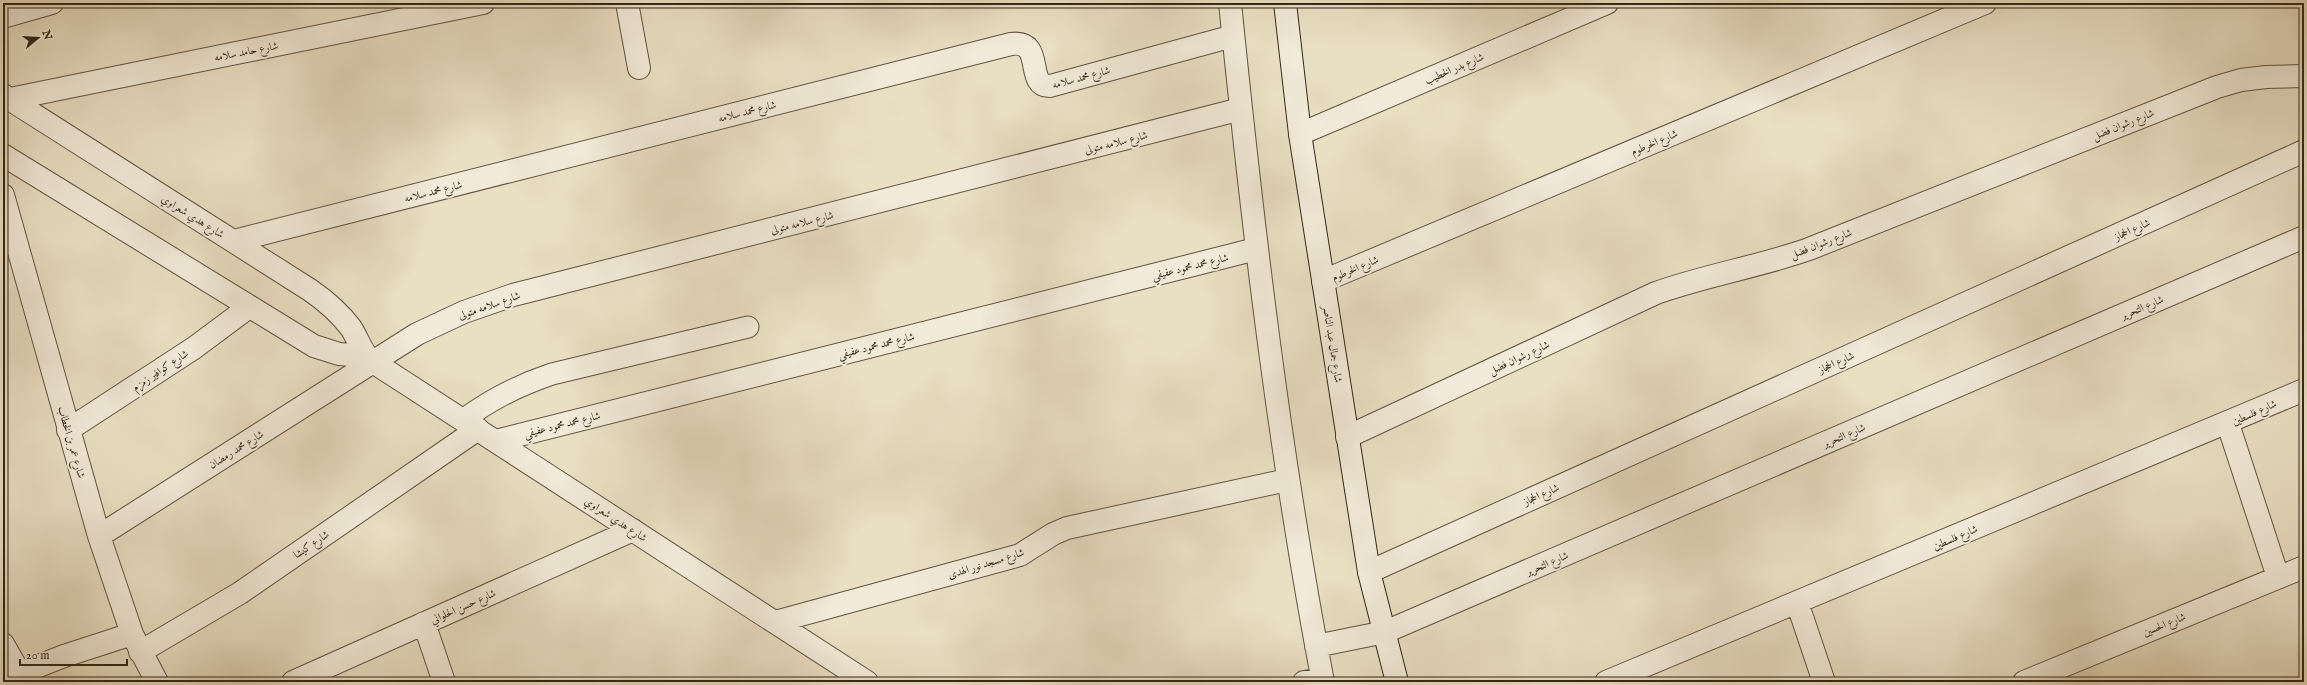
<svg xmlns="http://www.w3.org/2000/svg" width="2307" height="685" font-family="'IM FELL English',Amiri,serif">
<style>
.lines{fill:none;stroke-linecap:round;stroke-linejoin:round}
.lane-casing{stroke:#605442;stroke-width:23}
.street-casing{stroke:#605442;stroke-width:24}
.secondary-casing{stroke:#322617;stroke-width:24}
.lane{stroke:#f1ead8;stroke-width:21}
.street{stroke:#f1ead8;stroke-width:22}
.secondary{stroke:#f1ead8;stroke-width:22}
.labels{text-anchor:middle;stroke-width:4;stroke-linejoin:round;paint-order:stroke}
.street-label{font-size:11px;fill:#322617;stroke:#f1ead8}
</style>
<rect width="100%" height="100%" fill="#e9dfc3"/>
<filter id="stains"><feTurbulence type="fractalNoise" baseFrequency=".005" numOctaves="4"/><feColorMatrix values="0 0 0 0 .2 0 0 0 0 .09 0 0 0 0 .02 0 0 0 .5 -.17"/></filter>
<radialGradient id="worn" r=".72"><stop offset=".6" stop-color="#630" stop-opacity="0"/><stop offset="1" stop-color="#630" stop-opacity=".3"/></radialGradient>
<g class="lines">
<defs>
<path id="lane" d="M463,420C491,399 519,385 552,374L748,327"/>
<path id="street" d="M627,3L639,68
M1230,3C1253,230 1280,457 1323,682
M3,17L52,3
M3,95L310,290C326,301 339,312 351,328C359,340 361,353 373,362L867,682
M10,99L483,3
M1300,134L1607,3
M3,155L314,346L339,354L365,356
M3,195L99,536L132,634L157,682
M234,241L1011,44C1046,39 1024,87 1050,86L1233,36
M1323,281L1985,3
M2228,424L2278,577
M68,430L194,348L249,307
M1347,437L1656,293C1706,275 1758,267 1809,249L2217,87L2241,80L2266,77L2304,76
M496,441L1256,249
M99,536L417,334L464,312L513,295L1241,109
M1369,572L2304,151
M1797,602L1824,682
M775,622L1020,555L1053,534L1067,528L1287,480
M424,623L444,682
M3,644L19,672
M1316,646L1385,632L2304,237
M140,652L240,593L478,429
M3,680L64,656L132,634
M293,682L633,530
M1304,682L1322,679
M1606,682L2304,390
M2024,682L2304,567"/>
<path id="secondary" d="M1285,3L1300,134L1369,572L1397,682"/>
</defs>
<use href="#lane" class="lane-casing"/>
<use href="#street" class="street-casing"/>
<use href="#secondary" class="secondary-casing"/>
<use href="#lane" class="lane"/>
<use href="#street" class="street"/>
<use href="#secondary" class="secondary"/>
</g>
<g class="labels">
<g class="street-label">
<text transform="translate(246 51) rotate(-11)" y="4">شارع حامد سلامه</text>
<text transform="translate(1454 68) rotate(-23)" y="4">شارع بدر الخطيب</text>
<text transform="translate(1081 77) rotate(-15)" y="4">شارع محمد سلامه</text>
<text transform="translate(747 111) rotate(-14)" y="4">شارع محمد سلامه</text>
<text transform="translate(2123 124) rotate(-22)" y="4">شارع رشوان فضل</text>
<text transform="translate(1116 142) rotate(-14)" y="4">شارع سلامه متولى</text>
<text transform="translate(1654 142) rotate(-23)" y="4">شارع الخرطوم</text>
<text transform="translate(433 191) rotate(-14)" y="4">شارع محمد سلامه</text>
<text transform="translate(193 216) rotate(32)" y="4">شارع هدي شعراوي</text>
<text transform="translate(802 222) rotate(-14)" y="4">شارع سلامه متولى</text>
<text transform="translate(2132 229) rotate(-24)" y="4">شارع الحجاز</text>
<text transform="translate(1821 243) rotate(-21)" y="4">شارع رشوان فضل</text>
<text transform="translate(1190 266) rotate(-14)" y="4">شارع محمد محمود عفيفي</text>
<text transform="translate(1355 268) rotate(-23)" y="4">شارع الخرطوم</text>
<text transform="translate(489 305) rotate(-19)" y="4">شارع سلامه متولى</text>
<text transform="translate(2142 307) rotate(-23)" y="4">شارع التحرير</text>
<text transform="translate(1333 344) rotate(81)" y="4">شارع جمال عبد الناصر</text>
<text transform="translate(876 345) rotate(-14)" y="4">شارع محمد محمود عفيفي</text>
<text transform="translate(1519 357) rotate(-25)" y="4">شارع رشوان فضل</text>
<text transform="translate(1836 362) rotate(-24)" y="4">شارع الحجاز</text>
<text transform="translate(160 370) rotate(-34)" y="4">شارع كوافير زمزم</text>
<text transform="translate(2254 412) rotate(-24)" y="4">شارع فلسطين</text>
<text transform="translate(562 424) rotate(-14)" y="4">شارع محمد محمود عفيفي</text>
<text transform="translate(1844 435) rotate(-23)" y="4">شارع التحرير</text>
<text transform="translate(72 442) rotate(74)" y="4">شارع عمر بن الخطاب</text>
<text transform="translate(236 449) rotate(-32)" y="4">شارع محمد رمضان</text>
<text transform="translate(1541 494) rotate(-24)" y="4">شارع الحجاز</text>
<text transform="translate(616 519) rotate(33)" y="4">شارع هدي شعراوي</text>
<text transform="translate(1955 537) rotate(-23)" y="4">شارع فلسطين</text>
<text transform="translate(311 544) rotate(-34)" y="4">شارع كيشا</text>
<text transform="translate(986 563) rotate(-17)" y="4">شارع مسجد نور الهدى</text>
<text transform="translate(1547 563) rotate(-23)" y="4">شارع التحرير</text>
<text transform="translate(463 606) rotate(-24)" y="4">شارع حسن الحلواني</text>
<text transform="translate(2164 624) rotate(-22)" y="4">شارع الحسين</text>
</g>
</g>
<rect width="2307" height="685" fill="none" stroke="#e9dfc3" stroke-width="16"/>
<rect x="4" y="4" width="2299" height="677" fill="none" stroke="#322617" stroke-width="2"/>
<rect x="8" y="8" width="2291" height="669" fill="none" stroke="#322617"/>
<g transform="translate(38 38) rotate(72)" stroke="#f1ead8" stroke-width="3" paint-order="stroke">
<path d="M0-3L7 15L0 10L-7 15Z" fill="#322617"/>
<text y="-6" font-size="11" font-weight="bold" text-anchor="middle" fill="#322617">N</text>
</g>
<path d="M20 659v6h107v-6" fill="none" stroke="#322617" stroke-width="2"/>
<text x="26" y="659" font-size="12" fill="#322617" stroke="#f1ead8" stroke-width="3" paint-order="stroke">20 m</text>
<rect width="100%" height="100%" filter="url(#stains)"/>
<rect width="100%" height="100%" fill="url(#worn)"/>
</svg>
